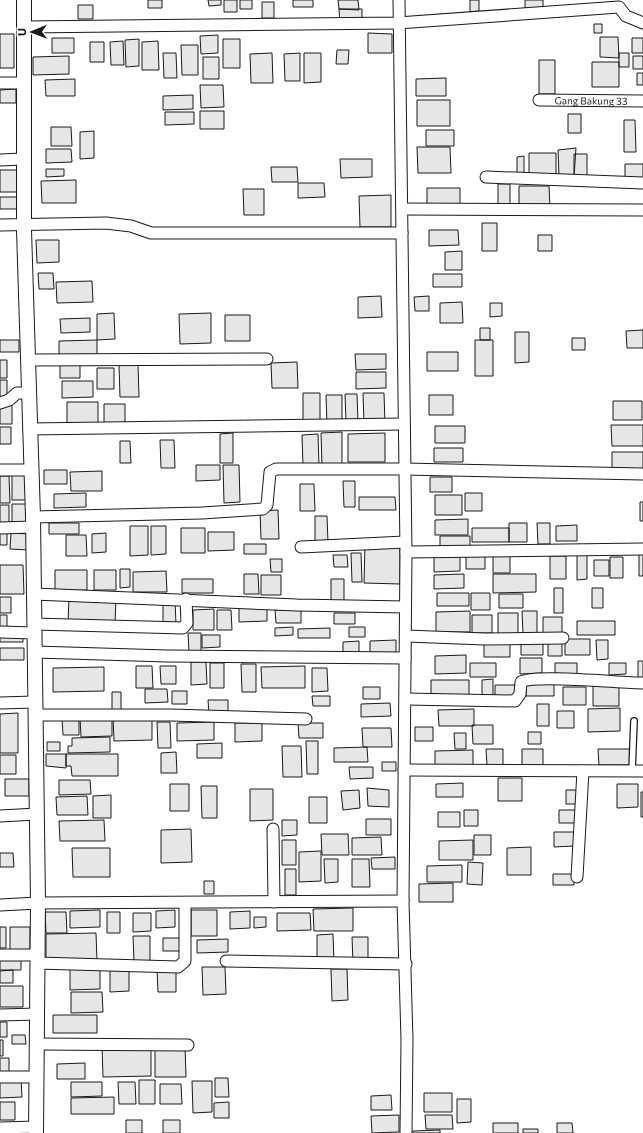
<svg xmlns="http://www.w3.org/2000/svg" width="643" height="1133" font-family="Commissioner,sans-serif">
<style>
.building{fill:#e6e6e6;stroke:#1a1a1a}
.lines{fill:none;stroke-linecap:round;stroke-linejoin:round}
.service-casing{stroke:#1a1a1a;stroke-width:8}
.minor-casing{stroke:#1a1a1a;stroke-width:13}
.tertiary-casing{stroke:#1a1a1a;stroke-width:16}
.service{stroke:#fff;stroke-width:5.5}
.minor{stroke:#fff;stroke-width:11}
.tertiary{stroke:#fff;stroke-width:14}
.labels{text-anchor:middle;stroke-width:3;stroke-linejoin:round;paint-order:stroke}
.street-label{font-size:10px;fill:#1a1a1a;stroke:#fff}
</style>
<rect width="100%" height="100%" fill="#fff"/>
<path class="building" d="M148,0H162V8H148Z
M208,0H221V5L209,6Z
M224,0H237V12H224Z
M240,0H252V9H240Z
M293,0H313V7H293Z
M338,0H358L359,10L339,9Z
M470,0H479V11L470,12Z
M525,0H543V9H525Z
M262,2H274V18H262Z
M78,5H93V19H78Z
M339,9H362V22L340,23Z
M594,24H602V33H594Z
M368,33L392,34V53H368Z
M0,34H14V68H0Z
M218,35V53L201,54L200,36Z
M600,37H618L619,58L600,57Z
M52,38H74V53H52Z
M632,38H643V53H632Z
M139,39V66L126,67L125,40Z
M223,39H240V68H223Z
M123,41L124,65H111L110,42Z
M158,41L159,70H142V42Z
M90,42H104V62H90Z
M181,45H198V75H182Z
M337,50H349L348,64H336Z
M163,53H176L177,78H164Z
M272,53L273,83H251L250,54Z
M300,53V81H285L284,54Z
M304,53H321V82L304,83Z
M619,53H629V67H619Z
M69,56V74L33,75V57Z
M633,56H643V69H633Z
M203,57H219V79H203Z
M539,60H555V94H539Z
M592,62H619V87H592Z
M637,73H643V85H637Z
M446,78V96H416V79Z
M75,79V96H46L45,80Z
M200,85H223L224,107L201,108Z
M16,89V103H0V90Z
M193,95V109L163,110V96Z
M417,100H450V126H417Z
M200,111H224V129H200Z
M165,112H194V124L165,125Z
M568,114H581V133H568Z
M624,120H635L636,152H624Z
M51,127H71L72,146H51Z
M426,130H454V146H426Z
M94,131V158L80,159V132Z
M417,147H450L451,173H418Z
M576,148L574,177L559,176L558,150Z
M46,149H71L72,162L46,163Z
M529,153H556V176L529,177Z
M574,154H587V177H574Z
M524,156V173L517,174V157Z
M340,159H372V177L341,178Z
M625,164H643V180H625Z
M271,167H297L298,182H272Z
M46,169H64V176L46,177Z
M0,170H18V192H0Z
M76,180V203H42L41,181Z
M298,183H324L325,197L298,198Z
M498,184H510V205H498Z
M519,186H549L550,208H519Z
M427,188H460V205H427Z
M243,189H264V215H244Z
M391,195V227H360L359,196Z
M0,197H18V209H0Z
M482,223H497V251H482Z
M429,230H458L459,245L429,246Z
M538,235H552V251H538Z
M36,240H59V262L37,263Z
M462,251V270H445V252Z
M38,273H53L54,289H39Z
M433,274H462V287H433Z
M92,281L93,302L57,303L56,282Z
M381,296L382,317L358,318V297Z
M429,296V311H415L414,297Z
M462,302L463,323H440V303Z
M490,303H502V316L490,317Z
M114,313L115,339L97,340V314Z
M211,313V343L180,344L179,314Z
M225,315H250V341H225Z
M90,318V332L61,333L60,319Z
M480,328H490V340H480Z
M643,330V348H627L626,331Z
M515,332H529V362L515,363Z
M572,338H585V350H572Z
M0,340H19V352H0Z
M97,340V356L59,357V341Z
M475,340H493V376H475Z
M427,352H458V371H427Z
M355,354H386V369L356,370Z
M0,360H7V378H0Z
M297,362L298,388H272L271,363Z
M60,364H80V378H60Z
M119,364H138L139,397H120Z
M97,368H114V389H97Z
M356,372H386V388L356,389Z
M0,380H7V397H0Z
M62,381H93V397L62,398Z
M303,393H320V421H303Z
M363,393H384L385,424H364Z
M345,394H357L358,422H346Z
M326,395H342V425H327Z
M429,395H453V415H429Z
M613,401H642V420H613Z
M67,402H98V427H67Z
M0,404H12V424H0Z
M104,404H125V424H104Z
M611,425H643V446H612Z
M435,426H465V443H435Z
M0,427H11V444H0Z
M342,432V466H322L321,433Z
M233,433V463H220V434Z
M385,433V462H348V434Z
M318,434L319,466H303L302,435Z
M160,440H174L175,468H161Z
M120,441H130L131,463H120Z
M434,448H463V462H434Z
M612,452H643V473H612Z
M196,465H220V480L196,481Z
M223,465H239L240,502L224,503Z
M44,470H67V484H44Z
M102,471V491H71L70,472Z
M12,475H29V500H12Z
M0,476H9L10,503H0Z
M430,477H452V492H430Z
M343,481H355V507H344Z
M300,484H314L315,511H300Z
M86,493V507L54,508V494Z
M465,493H482V511H465Z
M435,495H462V515H435Z
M359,497H395L396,510H359Z
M640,502H643V521H640Z
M12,504H31V525H12Z
M0,505H9V523H0Z
M278,510L279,539H261L260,511Z
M315,516H327L328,542H315Z
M468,519V535H435V520Z
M49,523H79V534H49Z
M509,523H527V542H509Z
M537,523H550V544H538Z
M577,525V541H556V526Z
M130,526H148V555L130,556Z
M151,526H166V554L151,555Z
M181,528H205V553H181Z
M472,528H509V542H472Z
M0,529H7V545H0Z
M208,532H234V550L208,551Z
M11,533L30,534L29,550L10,549Z
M106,533V552L92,553V534Z
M66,535H86L87,556H66Z
M440,536H470V548H440Z
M244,544H266V554H244Z
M365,544L400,545V584L364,583Z
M639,551H643V576H639Z
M351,553H361L362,582H352Z
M493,554H510V573H493Z
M333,555H347L348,567H334Z
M466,555H485V569H466Z
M577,555H587V579L577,580Z
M460,556V571L434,572V557Z
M550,556H566V579H550Z
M610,557H623V578H610Z
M270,559H282V572H271Z
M594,560H609V576H594Z
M0,565H23L24,594H0Z
M120,569H130V587L120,588Z
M55,570H87V590L55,591Z
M94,570H116V590H94Z
M166,571L167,592H133V572Z
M244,574H258L259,594H244Z
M464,574V588L434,589V575Z
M493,574H536V592L493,593Z
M261,575H281V595H261Z
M182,579H213V593H182Z
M331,579H344V602L331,603Z
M554,588H563V613H554Z
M592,588H603V608H592Z
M437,593H469V606H437Z
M471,593H490V610H471Z
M499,594H523V608H499Z
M0,597H11V613H0Z
M69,597L116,598L115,624L68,623Z
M163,600H175L176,624H163Z
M239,607H267V621L239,622Z
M214,609V630H193V610Z
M217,610H231L232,630H217Z
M275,610H301V623H276Z
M470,611V632H436V612Z
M522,611H537V634H523Z
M334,613H355V624H334Z
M498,613H518V634H498Z
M0,615H7V629H0Z
M472,615H492V633H472Z
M543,617H562V633H543Z
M577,621H615V635H577Z
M293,627V635L275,636V628Z
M349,627H365V637H349Z
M330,628V638H298V629Z
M188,633H201V652H189Z
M0,634H23V642H0Z
M202,635H220V647L202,648Z
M565,639H590V655H565Z
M396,640V654L370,655V641Z
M596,640H608V659L597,660Z
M359,641V655L343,656V642Z
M543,641V655H521V642Z
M484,642H510V657H484Z
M548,642H562V656H548Z
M0,648H24V660H0Z
M466,655V673L435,674V656Z
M520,658H542V673L520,674Z
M638,661H643V681H638Z
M191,662H206L207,684L191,685Z
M210,663H224V688H210Z
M470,663H496V677H470Z
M555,663H577V676H555Z
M609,663H626V674L609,675Z
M241,664H256V692H242Z
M136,666H152L153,688H136Z
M160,666H176V684H161Z
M305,666V688H262L261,667Z
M104,667V691L53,692V668Z
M312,668H327L328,691L312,692Z
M493,679V698H482V680Z
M431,680H469V696H431Z
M526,680H554V696H526Z
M495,685H515V697H495Z
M593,686H619V706H593Z
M363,687H380V699H363Z
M563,687H586V705H563Z
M145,689H167L168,702L145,703Z
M172,691H187V704H172Z
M112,692H121V711H112Z
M312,696H330V706H313Z
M208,700H228V715H209Z
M390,703L391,716L361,717V704Z
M537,704H549V726H537Z
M620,708V731L588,732V709Z
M474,709V726H439L438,710Z
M557,711H574V728H557Z
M18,713V753H0V714Z
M152,716V740L114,741L113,717Z
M112,717V736L81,737L80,718Z
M62,718H79V735H63Z
M157,722H170L171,748H158Z
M214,722V740L177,741V723Z
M235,723H262V741L235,742Z
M298,723H323V738H299Z
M472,725H493V744H473Z
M415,727H433V741H415Z
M362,728H391L392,747H363Z
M528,732H541V744H528Z
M454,733H466V749H455Z
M110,737V752L68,753V746H72V738Z
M306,741H318V774H307Z
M47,742H60V751H47Z
M222,743V758H197V744Z
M282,746H301L302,777H283Z
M367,747L368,762H334V748Z
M486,749H503V765H487Z
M522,749H543V767H522Z
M598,749H630V765H599Z
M473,750V766H435V751Z
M176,752L177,773H161V753Z
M46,754H66V768L46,766Z
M66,754H118V776H72L71,766H66Z
M0,755H16V774H0Z
M382,762H396V771H382Z
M349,767H373V778L350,779Z
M498,778H522V801H498Z
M5,779H29V796H5Z
M59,780H90L91,794L59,795Z
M463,783V797H436V784Z
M170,784H189V811H170Z
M617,784H638V807L617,808Z
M201,786H217V818H202Z
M367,788L389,790V807L368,806Z
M250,789H273V820L250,821Z
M359,790L360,808L343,810L341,791Z
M566,790H580V804H566Z
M641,792H643V817H641Z
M111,795V818H93V796Z
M87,796L88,815H57L56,797Z
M309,797H327V823H309Z
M464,810H478V826H464Z
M559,810H579V823H559Z
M438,812H460V827H438Z
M366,819H391V835H366Z
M104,820L105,841H60L59,821Z
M282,820H297V835L282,836Z
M191,829L192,862L161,863V830Z
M554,832H574V846L554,847Z
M321,834H348L349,855H322Z
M474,835H491V855H474Z
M381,837L382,855H352V838Z
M282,840H296V865H282Z
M473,840V860H439V841Z
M531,847V875H507V848Z
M72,848H110V877H73Z
M321,851V881L299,882V852Z
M0,853H13L14,867H0Z
M395,857V869H372L371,858Z
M324,859H338V882L325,883Z
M352,859H369L370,887H352Z
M468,862L483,863L482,885L467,884Z
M462,865V882H427V866Z
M285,869H296V895H285Z
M553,874H574V885H553Z
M204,881H214V894H204Z
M453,883V902H419V884Z
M353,908V931H314L313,909Z
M100,910V927L70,928V911Z
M175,910V927L156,928V911Z
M191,910H217V936H191Z
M250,911V928L230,929V912Z
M45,912H66L67,933H46Z
M107,912H120V933H107Z
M133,913H151V931L133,932Z
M277,913H310L311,930L277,931Z
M254,917H266V927L254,928Z
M0,927H6V948H0Z
M10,927H30V950L10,951Z
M96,933L97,961L46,962V934Z
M333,934L334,962L317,963V935Z
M133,936H150V962H134Z
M352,937H368V963H353Z
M163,938H182L183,951H163Z
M228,939V952L197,953V940Z
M21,956V970H0V957Z
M70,966H100V989L70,990Z
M202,967H225L226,994L203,995Z
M110,968H129V991L110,992Z
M331,969H347L348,1000L332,1001Z
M13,970V983H0V971Z
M157,970H176V992H158Z
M0,986H23V1007H0Z
M71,992H102L103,1012L71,1013Z
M53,1015H97V1033H53Z
M0,1022H7V1037H0Z
M12,1035H25L26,1044H12Z
M0,1040H3V1056H0Z
M151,1046V1076L103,1077L102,1047Z
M185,1046L186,1077H155V1047Z
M0,1058H9V1075H0Z
M85,1063V1079H57V1064Z
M215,1078H228L229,1097H215Z
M0,1079H21L22,1097L0,1098Z
M139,1080H155V1104H139Z
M192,1081H212V1112L193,1113Z
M71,1082H102V1096L71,1097Z
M118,1082H135L136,1104H119Z
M160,1084H181L182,1104H160Z
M424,1093H452V1112H424Z
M391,1095L392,1110H371V1096Z
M114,1097V1114H71V1098Z
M457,1099H471V1122L457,1123Z
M0,1102H15V1120H0Z
M229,1102V1118H214V1103Z
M399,1115V1132L372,1133L371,1116Z
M425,1115H452L453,1129H426Z
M126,1120H142V1133H126Z
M163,1120H180V1133H163Z
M493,1123H518V1133H493Z
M557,1123H572L573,1133H557Z
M523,1129H538V1133H523Z
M440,1130V1133H413V1131Z"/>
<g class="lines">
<defs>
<path id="service" d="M632,771L634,721"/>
<g id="minor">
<path d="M399,0L406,552L403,901L407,1040L406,1133"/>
<path d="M24,27L398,23L619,7L626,16L643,23"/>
<path d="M0,83H25"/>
<path id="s1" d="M539,100L643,101"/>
<path d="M0,160L23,159"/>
<path d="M486,177L643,183"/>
<path d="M403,209L643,210"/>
<path d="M0,225L106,223L131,226L151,233H402"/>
<path d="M29,360L267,359"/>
<path d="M0,403L9,400L17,393H29"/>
<path d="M29,429L403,424"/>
<path d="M0,470H31"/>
<path d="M33,517L202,513L263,509L267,505L270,472L276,469H404L643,474"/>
<path d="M0,528L33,527"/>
<path d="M301,547L405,542"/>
<path d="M406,552L643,549"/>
<path d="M34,594L297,605L405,607"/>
<path d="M34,624L183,628L187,623L186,599"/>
<path d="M0,632L34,633"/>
<path d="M406,636L485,639L563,638"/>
<path d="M35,652L167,656L405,658"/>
<path d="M406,699L515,701L520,694L521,682C535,674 620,683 643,683"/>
<path d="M0,703L34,702"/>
<path d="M35,715H171L306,719"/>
<path d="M404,770L643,771"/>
<path d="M0,816L37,814"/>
<path d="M273,829L274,902"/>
<path d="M577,877L583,771"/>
<path d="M0,905L38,903L403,901"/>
<path d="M0,955H37"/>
<path d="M226,961L406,964"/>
<path d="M37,963L178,967L185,961V903"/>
<path d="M0,1015L37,1014"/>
<path d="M36,1044L188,1045"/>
<path d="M0,1077H36"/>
<path d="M0,1128L36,1127"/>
</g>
<path id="tertiary" d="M24,0V230L33,517L38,903L36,1133"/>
</defs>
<use href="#service" class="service-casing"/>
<use href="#minor" class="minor-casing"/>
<use href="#tertiary" class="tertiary-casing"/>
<use href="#service" class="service"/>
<use href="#minor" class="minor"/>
<use href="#tertiary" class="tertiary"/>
</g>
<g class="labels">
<g class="street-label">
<text dy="4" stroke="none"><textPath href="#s1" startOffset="52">Gang Bakung 33</textPath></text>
</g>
</g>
<g transform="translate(32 32) rotate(269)" stroke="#ffffff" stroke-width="3" paint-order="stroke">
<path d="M0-3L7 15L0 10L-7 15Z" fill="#1a1a1a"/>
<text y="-6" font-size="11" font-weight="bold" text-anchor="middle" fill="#1a1a1a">U</text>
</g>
</svg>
